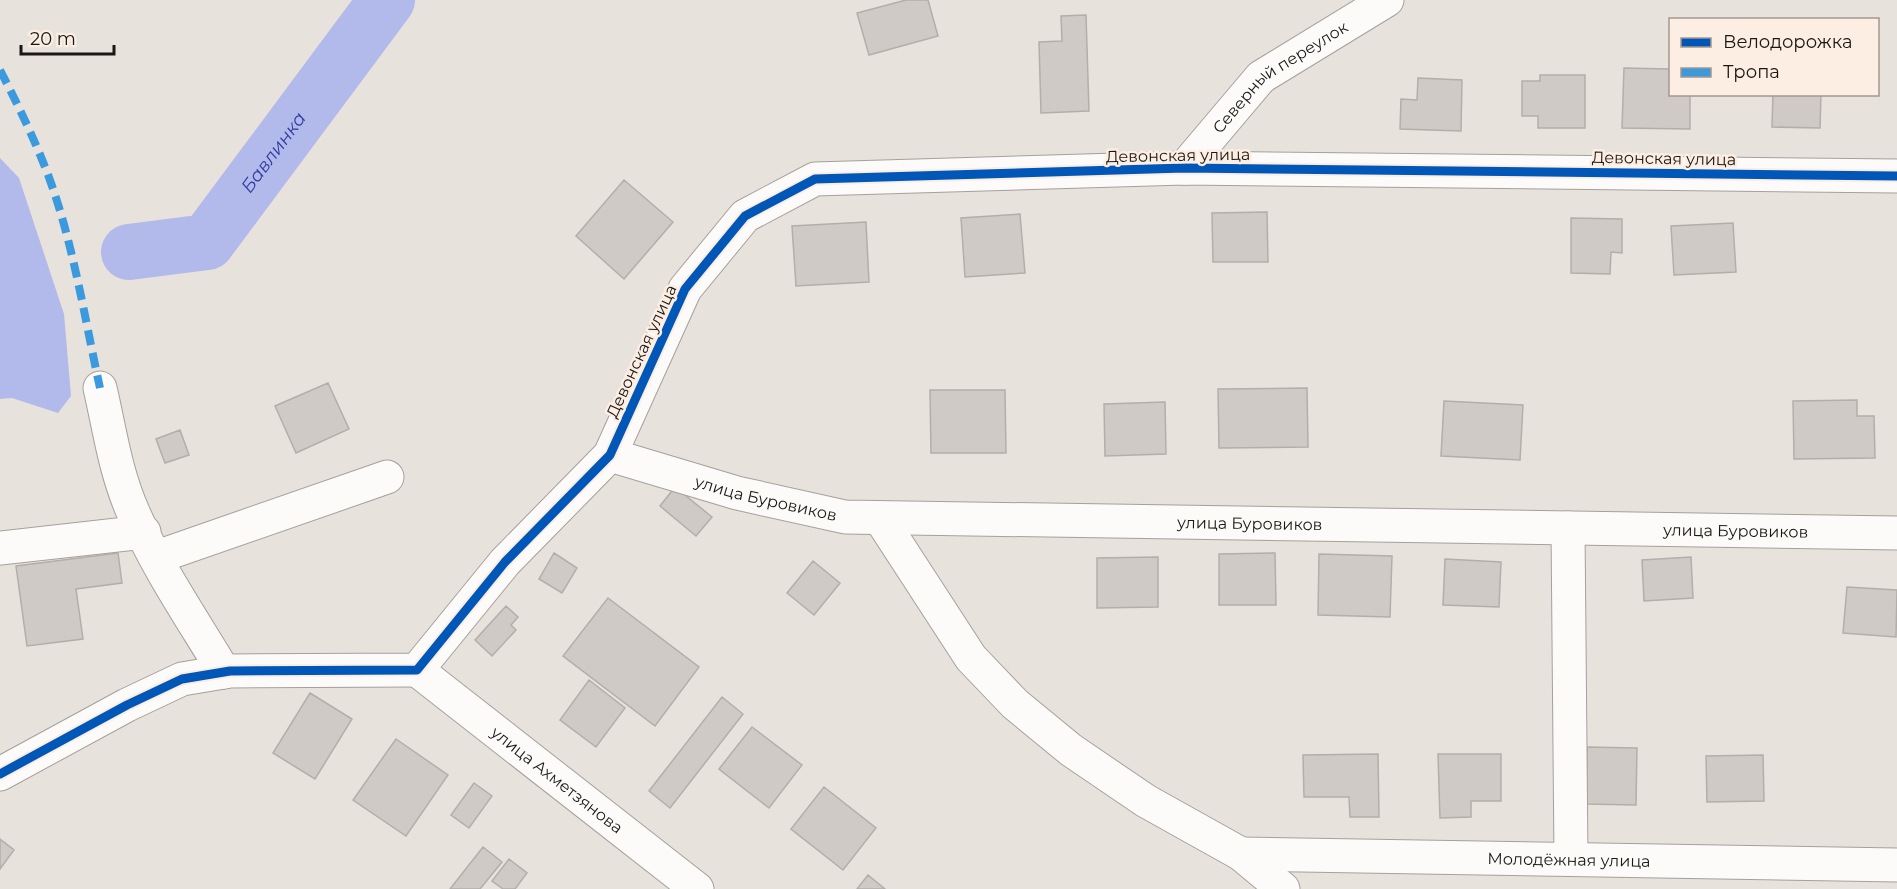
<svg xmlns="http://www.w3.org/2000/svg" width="1897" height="889" font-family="Montserrat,sans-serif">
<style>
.water{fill:#b1baea}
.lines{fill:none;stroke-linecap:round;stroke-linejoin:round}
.river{stroke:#b1baea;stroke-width:56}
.building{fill:#d0cac6;stroke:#b3aea9;stroke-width:1.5}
.minor-casing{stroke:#a5a09c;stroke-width:35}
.minor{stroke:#fcfbfa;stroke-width:33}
.quiet{stroke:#3b9ade;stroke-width:8;stroke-dasharray:15 8;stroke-linecap:butt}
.cycleway-casing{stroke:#fceee3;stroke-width:13}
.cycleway{stroke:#0057b8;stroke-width:9}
.labels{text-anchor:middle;stroke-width:5;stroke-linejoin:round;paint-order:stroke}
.street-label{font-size:16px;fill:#1b1713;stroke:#fceee3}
.water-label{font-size:18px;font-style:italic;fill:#343a9f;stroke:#fceee3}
</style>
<rect width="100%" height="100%" fill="#e8e2dc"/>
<path class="water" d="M0,158L19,178L64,314L71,396L58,413L12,398L0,399Z"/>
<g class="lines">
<path class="river" id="s1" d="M129,252L207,242L387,0"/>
</g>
<path class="building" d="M906,0H928L938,36L869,55L857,13Z
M1086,15L1089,111L1041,113L1039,42L1062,41L1061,16Z
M1624,68L1670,69V94H1690V129L1622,128Z
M1540,75H1585V128H1538V116H1522V81H1540Z
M1418,78L1462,80L1461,131L1400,129L1401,99L1417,100Z
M1773,94H1821L1820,128L1772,127Z
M624,180L673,222L624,279L576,236Z
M1267,212L1268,262H1213L1212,213Z
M1020,214L1025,273L965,277L961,218Z
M1571,218L1622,219V253L1611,252L1610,274L1571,273Z
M866,222L869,282L796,286L792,226Z
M1733,223L1736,272L1674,275L1671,226Z
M328,383L349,429L296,453L275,406Z
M1307,388L1308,447L1219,448L1218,389Z
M930,390H1005L1006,453H931Z
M1857,400V416H1874L1875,458L1794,459L1793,401Z
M1444,401L1523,405L1520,460L1441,456Z
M1165,402L1166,454L1105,456L1104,404Z
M180,430L189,455L165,463L156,439Z
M675,487L712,517L696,536L660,506Z
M118,553L122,583L76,589L83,639L27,646L16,566Z
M554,553L577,568L562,593L539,579Z
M1275,553L1276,605H1219V554Z
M1319,554L1392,556L1390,617L1318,615Z
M1158,557V607L1097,608V558Z
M1691,557L1693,598L1644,601L1642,560Z
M1445,559L1501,562L1499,607L1443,605Z
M813,561L840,583L814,615L787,593Z
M1847,587L1897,590L1896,637L1843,633Z
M608,598L699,667L655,726L563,656Z
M506,606L518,617L511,625L516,630L492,656L475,640Z
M589,680L625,708L596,747L560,720Z
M310,693L352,719L315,779L273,753Z
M722,697L743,714L670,808L649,791Z
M752,727L802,765L769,808L719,769Z
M396,739L448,775L406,836L353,800Z
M1587,747L1637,748L1636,805L1586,804Z
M1378,754L1379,817H1350L1349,797H1304L1303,755Z
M1438,754H1501V801H1471V817L1440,818Z
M1763,755L1764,801L1707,802L1706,756Z
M474,783L492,796L469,828L451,815Z
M824,787L876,828L843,870L791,829Z
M0,839L14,850L0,869Z
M483,847L502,862L480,889H450Z
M509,859L527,873L515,889H503L492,881Z
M868,875L885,889H857Z"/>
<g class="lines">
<defs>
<g id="minor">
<path id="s2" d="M1184,168L1261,77L1387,0"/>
<path d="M100,388C110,431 115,471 133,512C157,568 193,620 224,672"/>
<path id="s3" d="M610,455L737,493L845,517L1897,533"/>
<path d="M880,518L971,658L1015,704L1071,750L1146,801L1241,854L1283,889"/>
<path d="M1568,528L1571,859"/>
<path d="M0,548L144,532"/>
<path d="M157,557L387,477"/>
<path id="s4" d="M417,670L697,889"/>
<path d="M0,774L127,705L182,679L230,671L417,670L505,562L610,455L685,289L745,216L815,179L1184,168L1897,176"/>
<path id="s5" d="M1241,854L1897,865"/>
</g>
</defs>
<use href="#minor" class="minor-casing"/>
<use href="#minor" class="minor"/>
<path class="quiet" d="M0,70C19,107 37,144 51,183C74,248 85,320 100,388"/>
<defs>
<path id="cycleway" d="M0,774L127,705L182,679L230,671L417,670L505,562L610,455L685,289L745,216L815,179L1184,168L1897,176"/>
</defs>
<use href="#cycleway" class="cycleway-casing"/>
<use href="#cycleway" class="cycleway"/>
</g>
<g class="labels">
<g class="street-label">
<text dy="6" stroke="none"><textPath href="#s2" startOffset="134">Северный переулок</textPath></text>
<text transform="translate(1178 155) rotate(-1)" y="6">Девонская улица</text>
<text transform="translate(1664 158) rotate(1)" y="6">Девонская улица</text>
<text transform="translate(641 351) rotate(-65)" y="6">Девонская улица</text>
<text dy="6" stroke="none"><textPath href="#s3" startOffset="162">улица Буровиков</textPath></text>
<text dy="6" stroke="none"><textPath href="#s3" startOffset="648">улица Буровиков</textPath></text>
<text dy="6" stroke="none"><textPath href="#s3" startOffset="1134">улица Буровиков</textPath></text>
<text dy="6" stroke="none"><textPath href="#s4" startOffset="178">улица Ахметзянова</textPath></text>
<text dy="6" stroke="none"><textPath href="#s5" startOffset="328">Молодёжная улица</textPath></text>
</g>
<g class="water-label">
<text dy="6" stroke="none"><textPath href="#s1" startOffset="190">Бавлинка</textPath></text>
</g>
</g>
<rect x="1669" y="18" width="210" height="78" fill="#fceee3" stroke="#a29890" stroke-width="1.5"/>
<rect x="1681" y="38" width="30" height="9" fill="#0057b8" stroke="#a29890" stroke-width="1.5"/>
<text x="1723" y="48" font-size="18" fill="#1b1713">Велодорожка</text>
<rect x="1681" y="68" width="30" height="9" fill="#3b9ade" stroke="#a29890" stroke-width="1.5"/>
<text x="1723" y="78" font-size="18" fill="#1b1713">Тропа</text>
<path d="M21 45v9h93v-9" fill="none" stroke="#1b1713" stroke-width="3"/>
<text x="30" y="45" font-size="18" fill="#1b1713" stroke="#fceee3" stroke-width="4.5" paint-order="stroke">20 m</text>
</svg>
